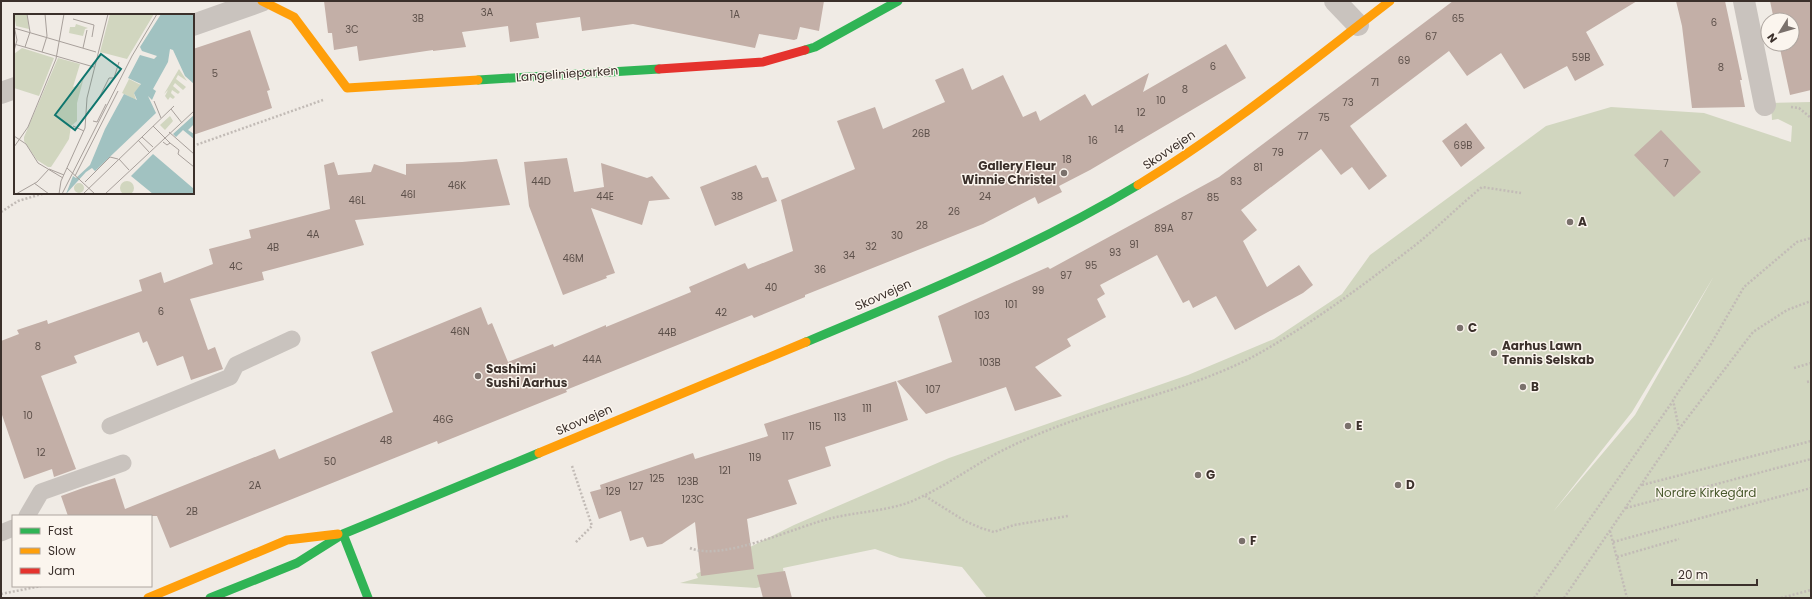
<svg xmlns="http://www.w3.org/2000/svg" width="1812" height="599" font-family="Poppins,sans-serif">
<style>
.green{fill:#d1d6bf;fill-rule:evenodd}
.building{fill:#c3afa7}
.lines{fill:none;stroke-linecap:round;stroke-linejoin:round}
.path{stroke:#c2bbb6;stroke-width:2.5;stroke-dasharray:2 2;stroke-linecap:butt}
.lane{stroke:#c9c3be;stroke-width:17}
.street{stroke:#c9c3be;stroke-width:22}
.fast{stroke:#30b455;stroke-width:9}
.slow{stroke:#ff9f0a;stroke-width:9}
.jam{stroke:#e5322d;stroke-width:9}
.poi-dot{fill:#7a716c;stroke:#fbf5ee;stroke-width:1.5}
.labels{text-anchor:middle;stroke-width:3;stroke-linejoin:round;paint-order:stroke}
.number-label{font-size:10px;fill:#5d504a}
.street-label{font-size:12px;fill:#3b302b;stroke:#fbf5ee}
.poi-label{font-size:12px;font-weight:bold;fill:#3b302b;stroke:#fbf5ee;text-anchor:start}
.park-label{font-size:12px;fill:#4a5a2e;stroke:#fbf5ee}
.inset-road{fill:none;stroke:#a8a09b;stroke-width:1}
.view{fill:#0f766e;fill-opacity:0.15;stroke:#0f766e;stroke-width:2}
.inset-edge{fill:none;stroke:#3b302b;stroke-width:2}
</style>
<rect width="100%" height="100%" fill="#f0ebe5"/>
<path class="green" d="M1811,102V598H987L962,567L900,558L875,549L783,568L785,581L756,588L680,583L698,578L696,574L794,525L949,458L1188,375L1274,339L1342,294L1370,255L1546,126L1611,107L1704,113L1791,142L1792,126L1778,119L1772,120L1771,103ZM1714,276L1635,415L1553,512L1632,412Z"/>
<path class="building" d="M324,1H824L819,31L800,27L797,39L794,40L759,34L755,48L633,24L582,31L580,17L536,23L539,38L510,42L508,26L462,32L466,47L433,51V50L359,61L357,46L334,50L332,33H328Z
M1453,1H1637L1586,32L1604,65L1575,81L1567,66L1524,89L1501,53L1467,76L1449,51L1350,126L1387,176L1369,190L1352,167L1341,175L1321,149L1241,210L1257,230L1243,241L1267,287L1299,265L1313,285L1303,293L1235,330L1216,296L1193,308L1189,300L1183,303L1157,255L1100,285L1105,294L1097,299L1106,317L1067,339L1071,346L1035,367L1062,396L1015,411L1006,387L926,414L897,381L952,362L938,316L1048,267L1050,269L1219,177Z
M1676,1H1725L1742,80H1740L1745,107L1692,108L1682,26Z
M1770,1H1811V90L1790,95L1779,44H1792V20H1774Z
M250,30L270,90L267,91L272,108L193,135V49Z
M1226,44L1246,78L1090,170L1059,186L1062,192L1038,204L1035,197L983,224L805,295V297L754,318L752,315L566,390L567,392L438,444L437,441L170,548L157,516H68L61,496L83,488L115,478L125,509L275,449L279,459L393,412L371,352L481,307L488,325L492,323L508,362L553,344L554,347L606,325V327L691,292L689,287L745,263L748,269L793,251L781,200L855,169L837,121L875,107L883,129L945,102L935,80L963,68L972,90L1003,75L1023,117L1036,111L1040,121L1085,94L1092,106L1149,73L1143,92Z
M1466,123L1485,148L1461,167L1442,141Z
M1661,130L1701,172L1674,197L1634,155Z
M567,158L574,192L604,187L601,163L647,178L652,176L670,199L649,201L642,225L591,208L615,273L606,276L607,278L563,295L529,206L524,162Z
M497,159L510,205L355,220L364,245L262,272L264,280L190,299L208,350L215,347L223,369L191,380L183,356L157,366L147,341L143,343L139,332L74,356L77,363L41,376L76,469L54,477L52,469L24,479L1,412V341L19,334L17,330L47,320L48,324L142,291L139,280L161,272L164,283L213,264L209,249L251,238L249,230L330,209L324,165L334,162L338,175L371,172L374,164L406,175V164L462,162Z
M756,165L762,178L768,177L777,201L715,226L700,187Z
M896,381L908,420L825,447L831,466L788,480L797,504L747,519L754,569L701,576L695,522L662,544L647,547L643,537L630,541L621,511L599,519L590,492L601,489L600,485L693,453L695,459L768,436L764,424Z
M785,571L792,598H763L757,575Z"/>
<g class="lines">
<path class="path" d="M1791,107L1799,108L1811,118
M193,146L323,100
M1,212L18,201L45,193
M1794,368L1811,363
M1807,382L1811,381
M1679,429L1673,400L1711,344L1744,287L1797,242L1811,238
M572,466L592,526L575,543
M1642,485L1811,441
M925,496L965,521L981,528L994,532L1014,525L1068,516
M1626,508L1811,459
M1610,531L1627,598
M1613,542L1811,488
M690,548C723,562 797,526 832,518C857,512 886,511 910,502C939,490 964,472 992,456C1012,445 1035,435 1056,427C1124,401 1202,387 1265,350C1318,319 1369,281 1418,243C1440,225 1460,205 1482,187L1521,193
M1617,557L1679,539
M1,594L41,586
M1534,598L1673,401
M1564,598L1679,429L1753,332L1787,310L1811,301
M1781,598L1811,590"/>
<path class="lane" d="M110,426L230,377L236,365L292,339
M27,516L41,492L123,463
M1,533L13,528"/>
<path class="street" d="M1335,1L1358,25
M1744,1L1765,105
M193,25L261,1
M1,93L15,88"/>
<path class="fast" d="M805,50L815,47L898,1
M478,80L659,69
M806,342C919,295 1033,248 1138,185
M343,534L368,598
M210,598L297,563L343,534L539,453"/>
<path class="slow" d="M262,1L294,17L347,88L478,80
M1138,185C1227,131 1308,64 1390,1
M539,453L806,342
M148,598L287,540L338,534"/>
<path class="jam" d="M659,69L763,62L805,50"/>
</g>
<g class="poi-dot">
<circle cx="1064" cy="173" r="4"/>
<circle cx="1570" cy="222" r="4"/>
<circle cx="1460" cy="328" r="4"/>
<circle cx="1494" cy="353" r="4"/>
<circle cx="478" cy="376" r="4"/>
<circle cx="1523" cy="387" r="4"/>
<circle cx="1348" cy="426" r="4"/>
<circle cx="1198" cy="475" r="4"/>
<circle cx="1398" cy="485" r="4"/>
<circle cx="1242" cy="541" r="4"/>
</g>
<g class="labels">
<g class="number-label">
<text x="487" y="16">3A</text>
<text x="735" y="18">1A</text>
<text x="418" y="22">3B</text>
<text x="1458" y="22">65</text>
<text x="1714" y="26">6</text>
<text x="352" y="33">3C</text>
<text x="1431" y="40">67</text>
<text x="1581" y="61">59B</text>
<text x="1404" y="64">69</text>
<text x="1213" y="70">6</text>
<text x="1721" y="71">8</text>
<text x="215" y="77">5</text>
<text x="1375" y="86">71</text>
<text x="1185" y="93">8</text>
<text x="1161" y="104">10</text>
<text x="1348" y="106">73</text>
<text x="1141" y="116">12</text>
<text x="1324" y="121">75</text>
<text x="1119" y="133">14</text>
<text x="921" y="137">26B</text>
<text x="1303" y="140">77</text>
<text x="1093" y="144">16</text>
<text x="1463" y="149">69B</text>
<text x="1278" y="156">79</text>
<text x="1067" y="163">18</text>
<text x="1666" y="167">7</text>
<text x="1258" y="171">81</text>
<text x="541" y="185">44D</text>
<text x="1236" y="185">83</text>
<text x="457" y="189">46K</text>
<text x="408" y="198">46I</text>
<text x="605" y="200">44E</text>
<text x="737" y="200">38</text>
<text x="985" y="200">24</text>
<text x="1213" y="201">85</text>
<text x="357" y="204">46L</text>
<text x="954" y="215">26</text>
<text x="1187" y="220">87</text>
<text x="922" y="229">28</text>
<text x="1164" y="232">89A</text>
<text x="313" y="238">4A</text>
<text x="897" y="239">30</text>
<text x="1134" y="248">91</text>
<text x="871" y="250">32</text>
<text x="273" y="251">4B</text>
<text x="1115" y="256">93</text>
<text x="849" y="259">34</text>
<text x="573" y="262">46M</text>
<text x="1091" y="269">95</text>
<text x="236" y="270">4C</text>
<text x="820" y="273">36</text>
<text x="1066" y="279">97</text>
<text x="771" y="291">40</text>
<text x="1038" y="294">99</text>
<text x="1011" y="308">101</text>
<text x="161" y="315">6</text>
<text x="721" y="316">42</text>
<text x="982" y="319">103</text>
<text x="460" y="335">46N</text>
<text x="667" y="336">44B</text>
<text x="38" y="350">8</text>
<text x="592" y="363">44A</text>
<text x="990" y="366">103B</text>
<text x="933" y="393">107</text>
<text x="867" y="412">111</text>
<text x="28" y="419">10</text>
<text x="840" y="421">113</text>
<text x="443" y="423">46G</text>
<text x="815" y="430">115</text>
<text x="788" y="440">117</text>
<text x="386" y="444">48</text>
<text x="41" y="456">12</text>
<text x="755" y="461">119</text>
<text x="330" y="465">50</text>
<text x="725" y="474">121</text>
<text x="657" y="482">125</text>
<text x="688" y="485">123B</text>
<text x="255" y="489">2A</text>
<text x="636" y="490">127</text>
<text x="613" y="495">129</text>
<text x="693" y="503">123C</text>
<text x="192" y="515">2B</text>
</g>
<g class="street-label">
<text transform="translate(567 74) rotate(-4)" y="4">Langelinieparken</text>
<text transform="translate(1169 150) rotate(-34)" y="4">Skovvejen</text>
<text transform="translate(883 295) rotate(-24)" y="4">Skovvejen</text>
<text transform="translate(584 420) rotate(-23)" y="4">Skovvejen</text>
</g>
<g class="poi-label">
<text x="1056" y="170" text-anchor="end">Gallery Fleur<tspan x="1056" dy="14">Winnie Christel</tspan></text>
<text x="1578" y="226">A</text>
<text x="1468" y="332">C</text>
<text x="1502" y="350">Aarhus Lawn<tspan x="1502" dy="14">Tennis Selskab</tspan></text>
<text x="486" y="373">Sashimi<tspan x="486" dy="14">Sushi Aarhus</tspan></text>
<text x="1531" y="391">B</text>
<text x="1356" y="430">E</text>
<text x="1206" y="479">G</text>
<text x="1406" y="489">D</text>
<text x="1250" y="545">F</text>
</g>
<g class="park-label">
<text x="1706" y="497">Nordre Kirkegård</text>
</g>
</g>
<g transform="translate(14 14)">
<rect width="180" height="180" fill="#f0ebe5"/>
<path d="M0,0H13L15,15L2,12ZM96,0H140L113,45L86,38ZM62,10L74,14L71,15L69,22L55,19L56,13H61ZM8,34L40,44L25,82L0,74V40ZM44,44L66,50L59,73L66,71L70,63L63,89V107L57,112L55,125L45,141L37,153H34L23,146L10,127V123ZM165,55L173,67L164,61L162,65L172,73L169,76L161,69L159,72L166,78L164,80L158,76L157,79L161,83L159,85L156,83L154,86L151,82L154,76L150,80ZM115,65L127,71L120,79L122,86L108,79ZM156,102L159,107L151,116L146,111ZM106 174a7 7 0 1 1 14 0a7 7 0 1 1-14 0ZM60 174a5 5 0 1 1 10 0a5 5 0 1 1-10 0Z" fill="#d1d6bf"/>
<path d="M147,0H180V70L171,62L159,36L156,35L154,48L139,75L142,77L138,86L134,82L142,99L81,157L78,154L72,158L52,180L59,162L62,164L76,151L91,115L110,80L123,86L120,79L127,70L114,64L126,41L140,45L143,42L128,37L126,33ZM180,101V110L174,116L180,120V125L169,116L162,123L159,120ZM139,140L180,175V180H139L117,162Z" fill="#a1c2c1"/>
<path class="inset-road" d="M59,5L80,11L78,23M0,12L3,26L0,37M0,14L82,38M0,30L80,53M11,33L16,18L13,0M69,34L73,16M28,38L33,22L31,0M140,87L147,104M157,95L168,109M72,100L84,86L95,64H100L105,48M79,107L83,108L92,90M0,109V122M59,112L70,117M139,112L156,129M155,118L180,140M0,122L12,130L24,149L49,164M128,123L139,133M124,126L135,138M149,128L153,131L156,129L165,136L164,140L180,153M0,133L14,113L42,45L50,0M105,145L115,156M53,154L81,180M35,155L50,161M61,162L104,77M71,168L96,143L104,145M20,169L35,180M2,180L23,168L35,155M45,180L47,167L71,114L73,84L94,0M48,180L118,42L143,0M69,180L160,92M91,180L180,97"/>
<path class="view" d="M87,40L107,55L61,116L41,101Z"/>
<rect width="180" height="180" class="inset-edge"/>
</g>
<rect width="1812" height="599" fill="none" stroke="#3b302b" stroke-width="4"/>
<rect x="12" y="515" width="140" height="72" fill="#fbf5ee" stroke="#aea6a0"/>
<rect x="20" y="528" width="20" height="6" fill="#30b455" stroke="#aea6a0"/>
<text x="48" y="535" font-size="12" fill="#3b302b">Fast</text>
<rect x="20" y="548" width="20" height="6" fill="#ff9f0a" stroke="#aea6a0"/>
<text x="48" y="555" font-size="12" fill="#3b302b">Slow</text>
<rect x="20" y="568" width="20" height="6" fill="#e5322d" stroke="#aea6a0"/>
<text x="48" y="575" font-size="12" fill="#3b302b">Jam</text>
<g transform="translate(1780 32) rotate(233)"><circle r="19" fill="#fbf5ee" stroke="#aea6a0"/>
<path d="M0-3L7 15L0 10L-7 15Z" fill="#7a716c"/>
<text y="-6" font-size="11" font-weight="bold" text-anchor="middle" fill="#3b302b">N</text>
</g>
<path d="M1672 579v6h85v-6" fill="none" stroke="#3b302b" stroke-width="2"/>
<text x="1678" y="579" font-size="12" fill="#3b302b" stroke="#fbf5ee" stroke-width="3" paint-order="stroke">20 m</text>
</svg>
